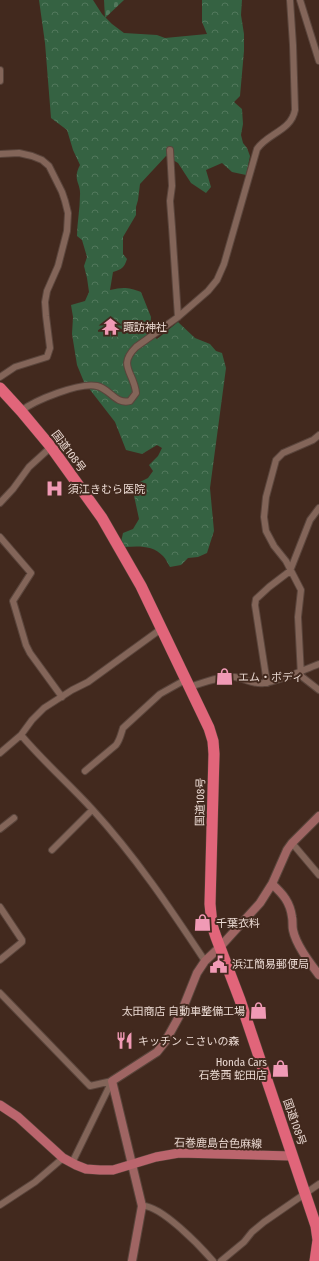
<svg xmlns="http://www.w3.org/2000/svg" width="319" height="1261" font-family="'Fira Sans Condensed','Noto Sans JP',sans-serif">
<style>
.forest{fill:url(#forest-crowns)}
.cemetery{fill:url(#cemetery-stones)}
.lines{fill:none;stroke-linecap:round;stroke-linejoin:round}
.street-casing{stroke:#5a453c;stroke-width:8}
.secondary-casing{stroke:#5a453c;stroke-width:10}
.primary-casing{stroke:#5a453c;stroke-width:10}
.highway-casing{stroke:#5a453c;stroke-width:12}
.street{stroke:#836559;stroke-width:6}
.secondary{stroke:#9f6563;stroke-width:8}
.primary{stroke:#bb656d;stroke-width:9}
.highway{stroke:#e1657a;stroke-width:11}
.labels{text-anchor:middle;stroke-width:4;stroke-linejoin:round;paint-order:stroke}
.poi-label{font-size:11px;fill:#ead9d2;stroke:#42291e;text-anchor:start}
.street-label{font-size:11px;fill:#ead9d2;stroke:#42291e}
</style>
<defs>
<pattern id="forest-crowns" width="20" height="18" patternUnits="userSpaceOnUse"><rect width="20" height="18" fill="#356242"/><path d="M2 6a3 3 0 1 1 6 0M12 15a3 3 0 1 1 6 0" fill="none" stroke="#52785c"/></pattern>
<pattern id="cemetery-stones" width="16" height="16" patternUnits="userSpaceOnUse"><rect width="16" height="16" fill="#356242"/><path d="M2 7V4a2 2 0 0 1 4 0v3zM10 15v-3a2 2 0 0 1 4 0v3z" fill="#52785c"/></pattern>
</defs>
<rect width="100%" height="100%" fill="#42291e"/>
<path class="forest" d="M39,0H93L102,14L112,24L124,33L157,35L165,38L207,34L202,22V0H242L241,15L244,34V51L240,96L234,102L242,109L243,124L241,135L243,143L247,148L250,156L246,175L232,172L222,163L206,170L211,187L206,193L191,183L178,163L166,156L140,184L138,200L136,207V215L123,237V254L127,259C124,268 122,269 113,272L110,290C123,287 128,287 141,292L151,317L150,334L157,339L178,322L195,338L210,344L216,351L222,353L226,368L210,488L214,531L207,553L198,557L188,558L181,565L170,567C168,564 166,559 163,556C153,545 138,546 125,547L121,542L123,533L133,529L139,519L133,491L140,482L148,478L153,471L149,465L158,456L162,448L157,445L142,454L126,450L115,422L84,382L77,365L72,334L73,317L71,305L85,301L89,292L87,278L84,266L87,257L82,240L77,236C77,223 80,209 80,195C81,183 72,180 80,165L73,150L67,130L51,118L45,43Z"/>
<path class="cemetery" d="M104,0H124L105,18Z"/>
<g class="lines">
<defs>
<path id="street" d="M300,0L319,61
M0,70V81
M170,150L172,186L170,201L172,227L178,317
M0,154L19,153L32,156L42,160L49,166L62,192L65,201L68,213L67,231L58,266L47,291L45,302L46,316L50,348L47,357L15,367L0,377
M21,411C35,400 80,382 97,386C110,389 116,405 130,401L136,393C134,372 117,366 136,347L178,317L208,291L217,280L224,264L257,149C268,133 291,131 295,110L293,45L290,0
M319,435L313,440L283,453L276,460L266,497L264,517L266,531L274,546L286,561L301,590L298,617L301,676L319,690
M0,503L13,489L29,467L51,447
M0,537L31,573L13,601L26,645L30,653L62,697
M267,683L255,605L256,599L269,587L290,571L310,520L319,508
M189,687C203,683 219,676 234,677C244,678 253,685 264,683C281,681 303,670 319,664
M21,735C43,761 69,784 92,809C135,856 170,908 205,961
M0,753L21,735L32,720L44,708L72,690L88,682L161,629
M85,771L116,745C120,740 121,734 123,728L160,694L185,680
M0,829L14,818
M292,843L319,875
M52,850L92,810
M0,907L22,940V942L0,960
M0,993L90,1086L112,1081
M72,1163L112,1081
M0,1205L35,1182L63,1158
M142,1206C160,1204 201,1247 213,1261
M221,1261L244,1242L252,1232L264,1222L319,1184"/>
<path id="secondary" d="M319,816L292,843L287,850L272,884C283,894 290,902 292,917C293,921 292,926 293,930C296,945 310,963 319,975
M132,1261L142,1206L112,1081L157,1052L165,1042L181,1013L197,973L205,961L220,947L260,903L272,884"/>
<path id="primary" d="M0,1105L18,1117L63,1158L76,1165L86,1169L100,1170H113L156,1157L179,1153L292,1156"/>
<path id="highway" d="M0,388L21,411L51,447L102,518L141,586L209,728L213,741L214,754L210,904L212,925L216,937L240,1000L316,1226L318,1240L315,1261"/>
</defs>
<use href="#street" class="street-casing"/>
<use href="#secondary" class="secondary-casing"/>
<use href="#primary" class="primary-casing"/>
<use href="#highway" class="highway-casing"/>
<use href="#street" class="street"/>
<use href="#secondary" class="secondary"/>
<use href="#primary" class="primary"/>
<use href="#highway" class="highway"/>
</g>
<defs>
<symbol id="temple-bare" viewBox="-9 -9 18 18"><path d="M0-6L5-2H3V0L6.5 2.5H4V6H1.5V3h-3V6H-4V2.5H-6.5L-3 0V-2H-5Z" fill="#f09ab5" stroke="#42291e" stroke-width="2.5" paint-order="stroke"/></symbol>
<symbol id="hospital-bare" viewBox="-9 -9 18 18"><path d="M-5-5h3v3.5h4V-5h3V5h-3V1.5h-4V5h-3Z" fill="#f09ab5" stroke="#42291e" stroke-width="2.5" paint-order="stroke"/></symbol>
<symbol id="shop-bare" viewBox="-9 -9 18 18"><path d="M-5-2.5h2.3a2.7 3.5 0 0 1 5.4 0H5L5.5 6h-11ZM-1.5-2.5h3a1.5 2.3 0 0 0-3 0Z" fill="#f09ab5" stroke="#42291e" stroke-width="2.5" paint-order="stroke"/></symbol>
<symbol id="civic-bare" viewBox="-9 -9 18 18"><path d="M-.6-6.5H3V-4.5H.6V-3L4-1V1h2V6H-6V1h2V-1L-.6-3ZM-1.2 2.5V6h2.4V2.5Z" fill="#f09ab5" stroke="#42291e" stroke-width="2.5" paint-order="stroke"/></symbol>
<symbol id="restaurant-bare" viewBox="-9 -9 18 18"><path d="M-5-6h1v4h1v-4h1v4h1v-4h1v5L-1.5 .5V6h-2V.5L-5-1ZM5-6V6H3V1.5H1.5Q1.5-4 5-6Z" fill="#f09ab5" stroke="#42291e" stroke-width="2.5" paint-order="stroke"/></symbol>
</defs>
<g fill-rule="evenodd">
<use href="#temple-bare" x="98" y="314" width="25" height="25"/>
<use href="#hospital-bare" x="42" y="476" width="25" height="25"/>
<use href="#shop-bare" x="212" y="664" width="25" height="25"/>
<use href="#shop-bare" x="190" y="910" width="25" height="25"/>
<use href="#civic-bare" x="206" y="952" width="25" height="25"/>
<use href="#shop-bare" x="246" y="998" width="25" height="25"/>
<use href="#restaurant-bare" x="112" y="1028" width="25" height="25"/>
<use href="#shop-bare" x="268" y="1056" width="25" height="25"/>
</g>
<g class="labels">
<g class="poi-label">
<text x="123" y="331">諏訪神社</text>
<text x="68" y="493">須江きむら医院</text>
<text x="238" y="681">エム・ボディ</text>
<text x="216" y="927">千葉衣料</text>
<text x="232" y="968">浜江簡易郵便局</text>
<text x="245" y="1015" text-anchor="end">太田商店 自動車整備工場</text>
<text x="138" y="1045">キッチン こさいの森</text>
<text x="267" y="1066" text-anchor="end">Honda Cars<tspan x="267" dy="13">石巻西 蛇田店</tspan></text>
</g>
<g class="street-label">
<text transform="translate(69 451) rotate(53)" y="4">国道108号</text>
<text transform="translate(200 802) rotate(-89)" y="4">国道108号</text>
<text transform="translate(295 1122) rotate(71)" y="4">国道108号</text>
<text transform="translate(218 1143) rotate(1)" y="4">石巻鹿島台色麻線</text>
</g>
</g>
</svg>
